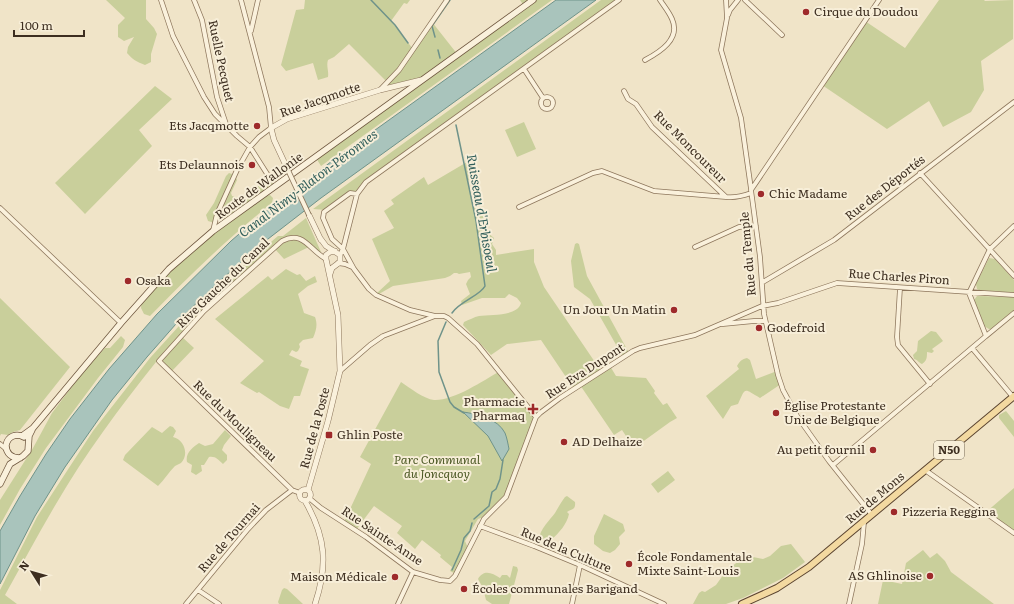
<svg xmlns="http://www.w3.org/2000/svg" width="1014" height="604" font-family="Literata,serif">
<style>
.green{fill:#c9cf9b}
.water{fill:#a9c4bc;stroke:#6f938a}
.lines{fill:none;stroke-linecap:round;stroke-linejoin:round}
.stream{stroke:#6f938a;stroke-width:1.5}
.minor-casing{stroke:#8d765c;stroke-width:5.5}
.tertiary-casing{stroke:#8d765c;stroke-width:6}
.secondary-casing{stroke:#6f573f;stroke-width:7}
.primary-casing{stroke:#5b4430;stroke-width:8}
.minor{stroke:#faf1dc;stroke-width:4}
.tertiary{stroke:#faf1dc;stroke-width:5}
.secondary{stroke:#faf1dc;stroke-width:5.5}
.primary{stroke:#f3d9a0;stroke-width:6}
.minor-bridge-casing{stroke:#8d765c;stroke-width:5.5;stroke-linecap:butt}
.minor-bridge{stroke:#faf1dc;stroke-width:4}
.poi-dot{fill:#9e2a2b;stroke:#f7eed8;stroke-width:1.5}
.labels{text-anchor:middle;stroke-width:4;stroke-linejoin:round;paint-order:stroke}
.shield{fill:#f7eed8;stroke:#756857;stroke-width:1}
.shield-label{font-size:11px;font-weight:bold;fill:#3d2e20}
.poi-label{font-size:12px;fill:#3d2e20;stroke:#f7eed8;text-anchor:start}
.street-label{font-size:12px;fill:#3d2e20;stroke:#f7eed8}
.park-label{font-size:12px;font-style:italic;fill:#4d5a26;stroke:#f7eed8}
.water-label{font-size:13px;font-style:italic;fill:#2f5d5a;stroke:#f7eed8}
</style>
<rect width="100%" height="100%" fill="#f0e4c8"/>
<path class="green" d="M106,0H146V19L154,28L157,34L151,54V62L145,65C137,62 132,59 127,53L128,47L134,37L124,41L118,37V25L125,18Z
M305,0H410L407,4L404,3L391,21L413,49L432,22L458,55L524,6L520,0H552L321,166L316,158L422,81L381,89L387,82L349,44L334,57L328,60C326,66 329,71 328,77L318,80L313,63L286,71L281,65L296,10L304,9Z
M601,0H619L366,182L357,194L353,192L326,210L313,209Z
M939,0H984L985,1L1013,0V39L981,61L984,90L971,112L943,127L929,101L887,129L822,85L865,21L905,48Z
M155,86L172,99L139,130L152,146L85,214L55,183Z
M524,122L536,149L517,157L505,130Z
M467,162L470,178L468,181L473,207L482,209L488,233L494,238L492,244L496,250V255L534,249V262L544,287L601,371L610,366L616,376L646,378L655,391L654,393L663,405L667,403L677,418L670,422L634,448L622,430L614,435L580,385L574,389L541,340L507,344L491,355L463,325L464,322C469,320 474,317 479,316C490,314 517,317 521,303L517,298L509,294L505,298H482L462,305L461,301L470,294L466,284L468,280L471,277L470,272L459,274L457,273H454L450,276L445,278L393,286L379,294L377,293L390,281L372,239L394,228L384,211L394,204L391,200L424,177L428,185Z
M229,173L235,175L237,180L231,193L232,196L239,198L244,196L267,180L271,181L273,184L270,188L223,220L220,219L217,214L215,223L208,221L206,215L214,203L226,176Z
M270,195L273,198L272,203C228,238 190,275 150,316L144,314L141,308L142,298L177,261L265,196Z
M306,218L321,252L318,254L311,246L284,259L274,248L204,311L181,336L194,348L171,372L160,361L156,362C120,407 85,454 56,504C38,534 22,565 5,595L17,604H0V590L37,517L93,431L150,358L188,316L246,263L278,236H283Z
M577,243L579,244L587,276L629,353L623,357L590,299L574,287L571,261L575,244Z
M989,258L995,259L1014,280V293L979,290L977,289L976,284Z
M286,269L297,275L300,274L306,281L315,276L317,282L308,286L298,294L304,313L315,317C318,325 316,331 313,338L303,340L299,344L300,347L298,351L296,352L292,350L289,355L302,361L300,366L309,369L300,396H294L289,409L280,406L259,392L257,393L240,383L264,361L215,319L268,276L272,280Z
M977,296L1014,297V310L992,329H989L984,326L975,303L974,300Z
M0,298L70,367L20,430L13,432L8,435L1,434L0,436Z
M931,331L936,332L943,341L932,349L934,351L932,353L927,352C927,357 927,361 922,364C919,363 917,359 914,359L913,355L917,351L918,341Z
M121,336L125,340L123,347L98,378L46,448L20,489L0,525V500L33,448L52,413L83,372L105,348H110Z
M747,358L750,360L756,379L777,371L781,384L760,398C743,388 746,387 738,404L731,406L723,419L706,396L739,369L737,366C740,361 742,359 747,358Z
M500,371L536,417L506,497L487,516L478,519L465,541L468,548L456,574L450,571L452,567L440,557L441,555L422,540L415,549L397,533L402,526L374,506L356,530L344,522L371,464L360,457L401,382C410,388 424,399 434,400C453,401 483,381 500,371Z
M1006,411L1014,421V437L999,418V415Z
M170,426L173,427L176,431L173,437C185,440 189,455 181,463C179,464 177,465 175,466C169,472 164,480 158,486L123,460L125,455L152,427L162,433Z
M225,430L231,436L224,445L222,450L227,455V460L223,464C218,460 216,456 209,457L204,465H201L202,471L196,475L191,472L192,465L187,462C185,453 193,447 199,443L205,446L213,444Z
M668,471L675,480L658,493L651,484Z
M1014,488V533L985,513Z
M567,496L575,502C576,510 571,509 567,512L569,514C567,524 559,533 551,540L546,537L543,542H540C536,533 550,520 555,513C558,508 561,502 565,497Z
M604,514L623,524L625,531L619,537L620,544L615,550L610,553L603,551L594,544V536Z
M791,544L805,562L783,578L743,598L726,604H693L699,593L702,591L705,592L716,585L726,571L740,560L753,557L763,559L770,556L781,546Z
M923,550L930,558L937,553L945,561L951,572L994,604H878L883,580L902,584L906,563Z
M513,566L517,567L518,570L509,604H492L486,600L483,588L478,579C484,569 492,573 500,578L502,575H507L510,578Z
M284,588L287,589L303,604H279L278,602L282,590Z"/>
<path class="water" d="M556,0H596L321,198L268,239L223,278L183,316L147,357L112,400L65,467L35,516L0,584V531L20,496L46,454L70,419L109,369L157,314L231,241L260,216L332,161Z
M463,412C478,414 498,419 505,433C507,438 508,444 509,449L502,461L488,436Z"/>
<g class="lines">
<path class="stream" d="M371,0L395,25L408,43
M435,37L432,26L450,0
M438,50L440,58
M452,313C460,301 480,296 485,286L476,221L456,125
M446,322L438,341L439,372L450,402L454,407L464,413
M474,519L489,506L492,492L496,489L500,479L503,460
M452,570L461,550L464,538L470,531L472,523"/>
<defs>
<path id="minor" d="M161,0L173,36L204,97L215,114L237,136L250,147L271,180
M194,0L202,20L217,97L226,124
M726,0L727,18L721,50L741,118L751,189
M745,0L782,35
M728,15L730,10L738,0
M251,31L258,0
M645,60C660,52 681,39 672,19C669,12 664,6 660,0
M524,69L543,98
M380,90L399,70L447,0
M624,91L628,99L636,104L652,127L726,197C735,198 743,196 751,193
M541 103a6 6 0 1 1 12 0a6 6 0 1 1-12 0Z
M920,173L1014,276
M357,194L350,193L324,212L323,218L332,239L343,249L354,269L369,289L376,295L410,310L435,316
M519,207L593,173L602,171L654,191L726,197
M0,208L121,323
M1014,226L990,249L969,293L986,336L1014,313
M213,231L217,214L237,170L250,147L259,137L271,128L269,107L241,0
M695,247L739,227L756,226
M340,255L343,249L357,194L366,182L619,0
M338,263L345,264L352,267
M763,282L834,240L1014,102
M900,288L897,337L898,345L930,384
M723,324L754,321H765
M972,348L1013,397
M340,371L370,345L383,336L435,316H444L448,318L477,344L536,417
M0,444L6,449
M833,465L986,336
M925,470L1014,533
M300,493L292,490L159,361L204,311L282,241C304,230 309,250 326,259
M309,498L321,508L366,537L413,572L440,580L450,581L455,576L484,519L506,497L536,417L540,413L560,398L633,351L640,348L695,335L762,306L778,303L837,283L1014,295
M872,515L829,461L797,416L783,390L778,375L764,314L760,257L751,190L879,0
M480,526L534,546L580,565L664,604
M198,590L219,604
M186,604L248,529L266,510L292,490
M398,604L413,572
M572,604L580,565
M849,604L862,544L864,522"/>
<path id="tertiary" d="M287,168L274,140L271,128L287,119L380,90L421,80
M309,215L321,240
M320,238L326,246L340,255V262L332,268L330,274
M299.5 495a5.5 5.5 0 1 1 11 0a5.5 5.5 0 1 1-11 0Z
M308,490L328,421L340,371L338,315L326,259V255L330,252L335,251
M305,501C326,537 328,565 315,604"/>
<path id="secondary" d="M22,436L33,428L121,323L169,269L213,231L533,0
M20,458C12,458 6,454 6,445C8,436 16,433 24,437
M0,484L10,464L23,456L28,451L29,436L32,430"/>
<path id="primary" d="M742,604L777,588L809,567L1014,396"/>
</defs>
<use href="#minor" class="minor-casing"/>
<use href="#tertiary" class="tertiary-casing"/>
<use href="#secondary" class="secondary-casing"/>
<use href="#primary" class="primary-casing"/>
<use href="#minor" class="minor"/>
<use href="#tertiary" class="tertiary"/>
<use href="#secondary" class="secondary"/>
<use href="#primary" class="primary"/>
<defs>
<path id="minor-bridge" d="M287,168L309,215"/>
</defs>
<use href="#minor-bridge" class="minor-bridge-casing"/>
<use href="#minor-bridge" class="minor-bridge"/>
</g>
<g class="poi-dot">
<circle cx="806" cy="12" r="4"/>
<circle cx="257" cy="126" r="4"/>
<circle cx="252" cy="165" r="4"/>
<circle cx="761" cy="194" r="4"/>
<circle cx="128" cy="281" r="4"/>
<circle cx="674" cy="310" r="4"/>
<circle cx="759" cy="328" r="4"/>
<path d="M531 403h4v4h4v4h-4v4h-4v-4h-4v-4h4z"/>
<circle cx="776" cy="413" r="4"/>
<rect x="325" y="431" width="8" height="8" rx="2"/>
<circle cx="564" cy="442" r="4"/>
<circle cx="873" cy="450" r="4"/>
<circle cx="894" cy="512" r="4"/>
<circle cx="629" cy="564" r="4"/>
<circle cx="930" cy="576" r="4"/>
<circle cx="395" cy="577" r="4"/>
<circle cx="464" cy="589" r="4"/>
</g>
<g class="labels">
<rect class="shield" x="934" y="441" width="30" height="18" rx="3"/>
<g class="shield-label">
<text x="949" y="454">N50</text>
</g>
<g class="poi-label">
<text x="814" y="16">Cirque du Doudou</text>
<text x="249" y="130" text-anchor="end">Ets Jacqmotte</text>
<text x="244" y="169" text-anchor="end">Ets Delaunnois</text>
<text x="769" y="198">Chic Madame</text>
<text x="136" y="285">Osaka</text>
<text x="666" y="314" text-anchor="end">Un Jour Un Matin</text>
<text x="767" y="332">Godefroid</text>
<text x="525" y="406" text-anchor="end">Pharmacie<tspan x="525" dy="14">Pharmaq</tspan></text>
<text x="784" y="410">Église Protestante<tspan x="784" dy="14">Unie de Belgique</tspan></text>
<text x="337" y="439">Ghlin Poste</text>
<text x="572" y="446">AD Delhaize</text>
<text x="865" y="454" text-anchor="end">Au petit fournil</text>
<text x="902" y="516">Pizzeria Reggina</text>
<text x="637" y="561">École Fondamentale<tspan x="637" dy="14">Mixte Saint-Louis</tspan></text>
<text x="922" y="580" text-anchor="end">AS Ghlinoise</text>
<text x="387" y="581" text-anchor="end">Maison Médicale</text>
<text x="472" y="593">Écoles communales Barigand</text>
</g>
<g class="street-label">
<text transform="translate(221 61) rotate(78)" y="4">Ruelle Pecquet</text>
<text transform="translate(320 100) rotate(-19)" y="4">Rue Jacqmotte</text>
<text transform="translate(690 147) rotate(45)" y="4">Rue Moncoureur</text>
<text transform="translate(259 186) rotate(-36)" y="4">Route de Wallonie</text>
<text transform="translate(885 188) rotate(-38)" y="4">Rue des Déportés</text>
<text transform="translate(748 254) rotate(-95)" y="4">Rue du Temple</text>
<text transform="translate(899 277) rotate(4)" y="4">Rue Charles Piron</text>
<text transform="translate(223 283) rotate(-44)" y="4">Rive Gauche du Canal</text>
<text transform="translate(585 371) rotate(-33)" y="4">Rue Eva Dupont</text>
<text transform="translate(235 421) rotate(44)" y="4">Rue du Mouligneau</text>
<text transform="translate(315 428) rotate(-75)" y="4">Rue de la Poste</text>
<text transform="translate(875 498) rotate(-40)" y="4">Rue de Mons</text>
<text transform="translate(382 536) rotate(34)" y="4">Rue Sainte-Anne</text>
<text transform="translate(229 538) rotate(-49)" y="4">Rue de Tournai</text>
<text transform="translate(566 550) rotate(23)" y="4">Rue de la Culture</text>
</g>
<g class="park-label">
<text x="437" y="464">Parc Communal<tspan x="437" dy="14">du Joncquoy</tspan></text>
</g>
<g class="water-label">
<text transform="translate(308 183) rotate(-37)" y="5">Canal Nimy-Blaton-Péronnes</text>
<text transform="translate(482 213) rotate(80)" y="5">Ruisseau d'Erbisoeul</text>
</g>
</g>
<g transform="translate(32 572) rotate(307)" stroke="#f7eed8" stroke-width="3" paint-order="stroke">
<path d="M0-3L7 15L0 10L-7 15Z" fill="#3d2e20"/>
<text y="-6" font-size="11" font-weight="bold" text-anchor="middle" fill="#3d2e20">N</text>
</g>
<path d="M14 30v6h70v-6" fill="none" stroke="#3d2e20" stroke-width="2"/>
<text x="20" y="30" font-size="12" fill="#3d2e20" stroke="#f7eed8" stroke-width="3" paint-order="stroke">100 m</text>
</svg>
